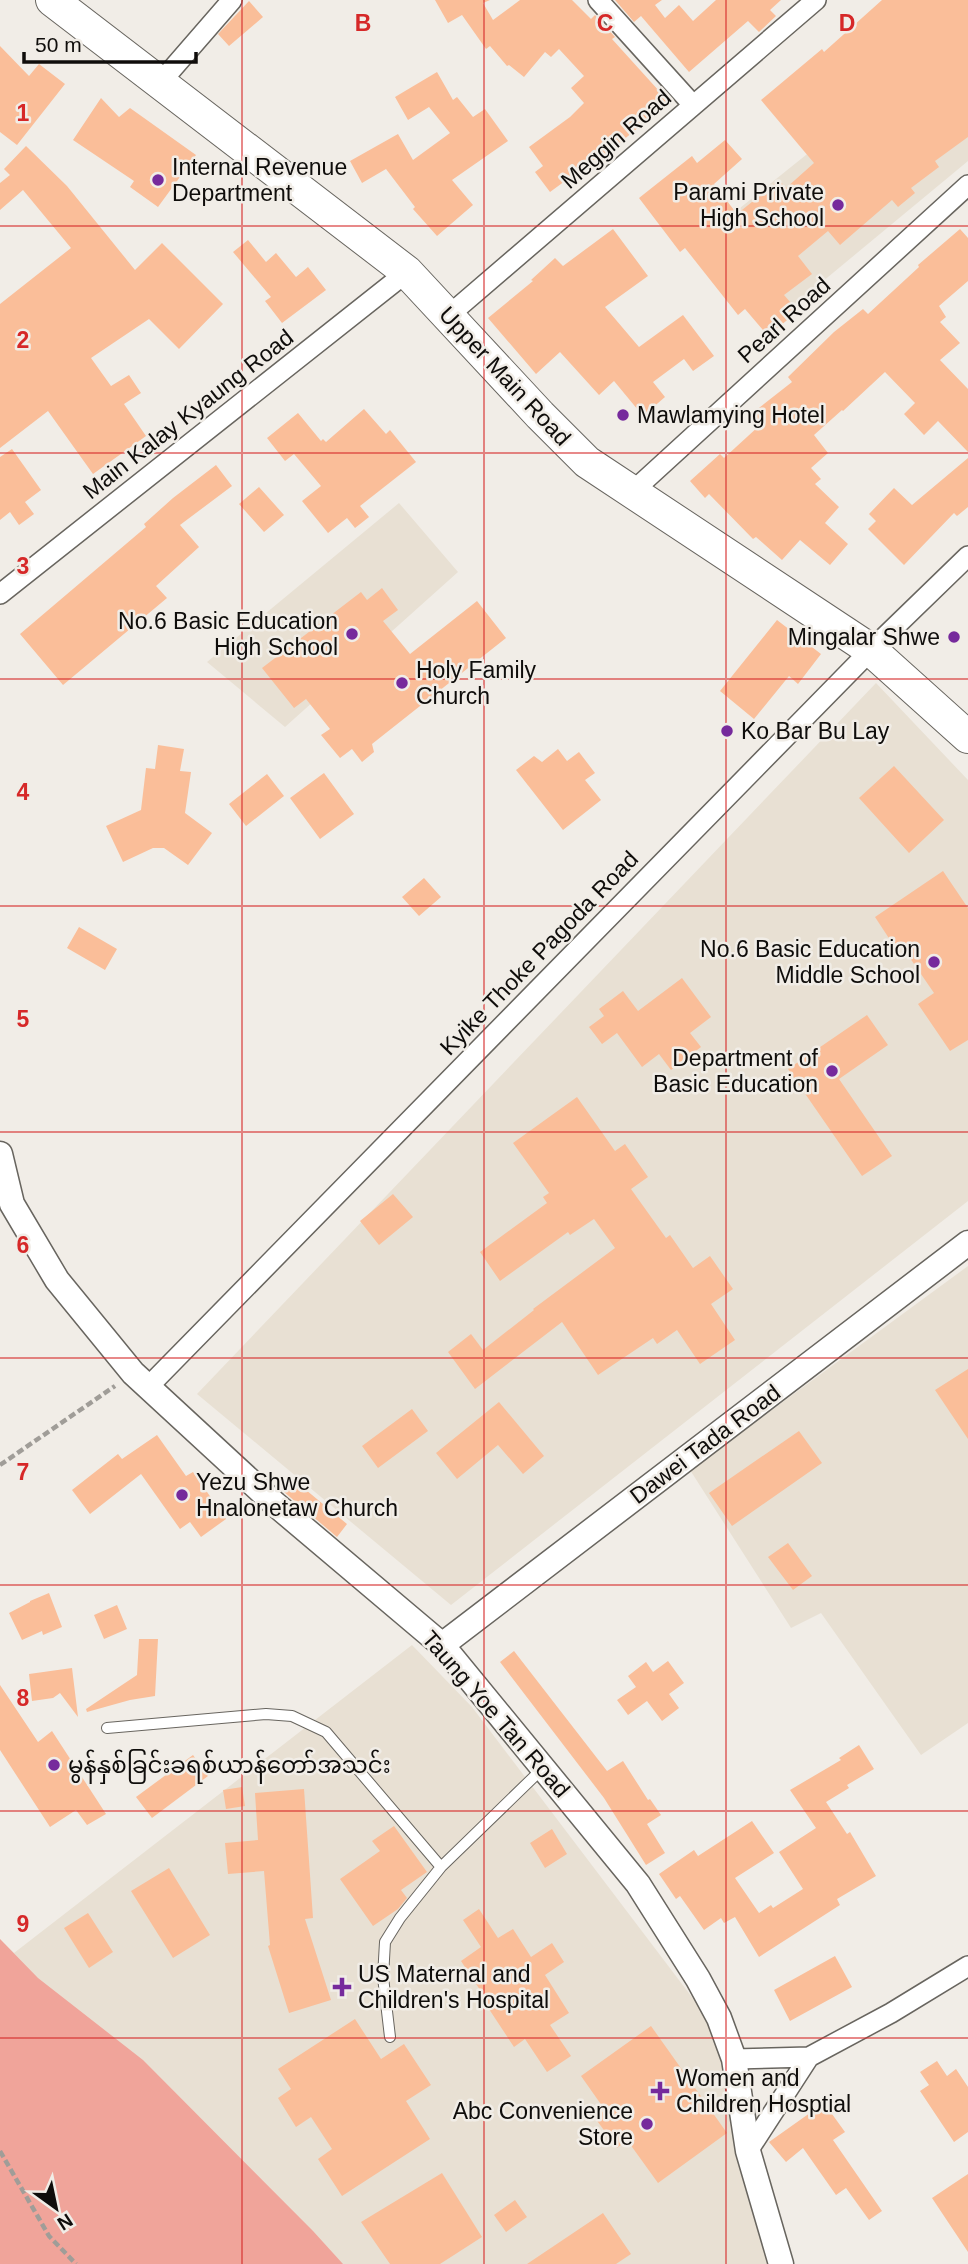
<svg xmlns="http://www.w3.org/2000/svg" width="968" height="2264" font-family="Helvetica,'Noto Sans Myanmar',sans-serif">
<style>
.built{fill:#e8e0d3}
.green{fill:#f0a49a}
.building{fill:#fabe99}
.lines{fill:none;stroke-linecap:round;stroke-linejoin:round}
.service-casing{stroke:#68655f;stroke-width:12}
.minor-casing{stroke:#68655f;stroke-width:22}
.tertiary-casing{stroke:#68655f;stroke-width:27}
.primary-casing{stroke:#68655f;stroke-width:34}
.path{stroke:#a09d98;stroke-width:4.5;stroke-dasharray:7 3.5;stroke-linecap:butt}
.service{stroke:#fff;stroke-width:10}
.minor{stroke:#fff;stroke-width:19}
.tertiary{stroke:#fff;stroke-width:24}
.primary{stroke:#fff;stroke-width:32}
.grid{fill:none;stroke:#d62828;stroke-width:2;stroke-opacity:0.55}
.poi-dot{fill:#762a9c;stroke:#f1ede7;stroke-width:2.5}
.labels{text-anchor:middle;stroke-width:5;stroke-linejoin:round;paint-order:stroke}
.street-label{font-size:23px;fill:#0f0d0b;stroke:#f1ede7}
.poi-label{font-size:23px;fill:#0f0d0b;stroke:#f1ede7;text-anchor:start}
.grid-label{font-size:23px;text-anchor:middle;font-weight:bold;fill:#d62828;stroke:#f1ede7;stroke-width:5;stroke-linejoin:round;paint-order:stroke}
</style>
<rect width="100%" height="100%" fill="#f1ede7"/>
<path class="built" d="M968,25V161L787,311L725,220Z
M399,503L458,572L285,727L207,662Z
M876,683L968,780V1201L451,1605L197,1394Z
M968,1266V1723L921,1755L821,1613L791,1628L690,1470Z
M412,1645L472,1707L710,2021L775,2264H168L0,2080V1939L14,1953Z"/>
<path class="green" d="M0,1939L38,1978L143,2060L313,2231L343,2264H0Z"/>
<path class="building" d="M435,0H490L483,3L493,20L520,0H572L591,19L595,15L615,37L612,39L669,102L604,156L602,154L550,192L535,172L543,166L529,147L570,117L584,103L571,88L584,76L559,49L551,57L545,52L524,77L509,65L507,66L490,46L486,49L462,15L448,23Z
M615,0H662L655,5L665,18L679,5L693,21L716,0H781L770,10L776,16L759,32L748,21L689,72L641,16L634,22Z
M882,0H968V137L935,161L939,167L911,188L915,193L898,207L892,200L840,245L828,231L798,256L812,274L784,295L798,311L768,336L745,309L738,315L685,248L680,252L639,198L692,156L697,163L725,140L742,159L714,184L737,214L779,180L786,188L814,163L761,100L822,49L824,52Z
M249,1L263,17L229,46L218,34Z
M0,46L29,76L39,64L65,84L17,145L0,132Z
M437,72L453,100L457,97L473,117L485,109L508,141L452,180L473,205L437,236L413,209L415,207L386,169L362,183L350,161L398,134L413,160L450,133L429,107L408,120L395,97Z
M101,98L119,117L130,108L196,155L158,207L130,187L134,181L73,140Z
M26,146L67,186L135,270L162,243L223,304L179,349L149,319L91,358L111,386L129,375L141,393L124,404L146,436L93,474L48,411L0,448V304L71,248L23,190L0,210V183L10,175L4,169Z
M613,229L648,276L605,307L639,347L683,315L714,356L693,371L684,359L653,382L665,397L643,416L614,381L599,395L560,352L536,374L488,318L533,281L531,280L555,258L563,266Z
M960,229L968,238V281L939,306L946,317L940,322L960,343L940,360L968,389V452L938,421L924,435L904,414L915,403L885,372L843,411L842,410L814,435L828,453L811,468L821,479L815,484L839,507L825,523L848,544L830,565L800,540L782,560L756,537L753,539L709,494L705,498L690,481L720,454L724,458L759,426L750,415L792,382L788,377L834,332L863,309L868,314L919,267L918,265Z
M248,240L266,262L276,253L296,277L308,267L326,290L282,323L265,301L271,297L233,252Z
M364,409L386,434L390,430L416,462L360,506L369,517L355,528L347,518L328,533L302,501L321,486L294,454L285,461L267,438L298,413L321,441L323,439L326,442Z
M12,449L41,490L25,502L34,514L19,525L10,512L0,520V457Z
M968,458V507L957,516L954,513L904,565L868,529L876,521L869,514L894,488L912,505Z
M216,465L232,486L180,525L199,547L156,586L167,598L63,685L20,634L146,527L144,524L173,498Z
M259,487L284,515L264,532L239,504Z
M382,588L398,610L383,621L410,654L477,601L506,638L372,744L374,752L362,762L352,749L340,758L321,735L330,729L306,699L294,708L262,668L361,592L367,600Z
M777,620L821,654L798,684L789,676L754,719L720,691Z
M158,745L184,749L180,771L191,772L185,813L212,833L188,865L164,848H153L123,862L106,826L141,810L146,768L155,769Z
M558,749L567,761L579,752L595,773L585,780L601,800L563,830L516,770L534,756L542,762Z
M894,766L944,820L909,853L859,798Z
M324,773L354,814L320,839L290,798Z
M267,774L284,796L246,826L229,804Z
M943,871L968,908V1040L950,1051L918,1004L934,993L901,945L896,949L875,917Z
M424,878L441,897L419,916L402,897Z
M79,927L117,949L105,970L67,948Z
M682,978L711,1017L690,1033L701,1047L671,1070L659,1054L642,1067L617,1033L602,1044L589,1027L604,1016L599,1009L623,991L638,1011Z
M867,1015L888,1045L839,1079L892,1156L862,1176L788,1069Z
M577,1097L615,1151L625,1144L648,1177L631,1189L666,1238L670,1235L693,1268L710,1256L733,1289L711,1304L735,1340L700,1364L677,1330L657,1344L653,1338L598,1375L562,1322L475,1389L448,1352L471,1334L483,1350L534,1310L533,1309L615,1248L594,1219L570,1235L568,1232L500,1281L480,1252L547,1203L543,1197L549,1193L513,1143Z
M393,1194L413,1217L379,1245L360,1221Z
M968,1369V1439L935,1390Z
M499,1402L544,1456L523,1474L498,1445L457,1479L436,1453Z
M412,1409L428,1431L378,1468L362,1446Z
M799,1431L822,1463L732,1526L709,1493Z
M157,1435L186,1476L193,1472L226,1519L201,1537L190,1522L180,1529L141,1474L90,1514L72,1490L118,1454L122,1459Z
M294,1480L347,1524L337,1537L284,1492Z
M788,1543L812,1576L793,1590L768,1557Z
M49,1593L62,1627L43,1635L42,1631L22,1640L9,1613L30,1602V1601Z
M117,1605L127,1629L104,1639L94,1615Z
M139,1639H158L155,1696L130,1700L87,1712L86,1709L137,1675Z
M514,1651L607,1771L623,1761L648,1800L650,1799L661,1815L647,1824L665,1853L646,1865L604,1798L500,1662Z
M668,1661L684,1683L669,1694L679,1708L662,1721L647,1701L628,1715L617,1700L636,1687L628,1676L646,1662L653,1672Z
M72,1668L78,1717L60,1693L53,1698L32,1701L29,1674Z
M0,1685L38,1742L52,1731L106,1814L87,1825L76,1810L50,1827L0,1750Z
M859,1745L874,1769L847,1785L849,1788L826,1802L847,1834L850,1832L876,1876L837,1899L840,1905L759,1957L735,1917L724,1923L721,1918L704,1930L680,1896L676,1899L659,1874L694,1850L698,1856L752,1821L774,1853L735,1878L759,1913L771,1905L773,1908L803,1889L779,1852L816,1828L790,1790L841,1760L839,1758Z
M193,1755L208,1776L152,1818L136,1797Z
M242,1787L245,1806L226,1809L223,1790Z
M304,1789L313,1918L305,1919L331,2000L289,2013L268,1946L270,1945L264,1871L228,1874L225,1843L258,1840L255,1793Z
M394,1826L427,1872L401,1890L407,1898L398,1909L373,1926L340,1879L380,1851L372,1841Z
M552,1829L567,1854L545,1868L530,1843Z
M169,1868L210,1935L173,1958L131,1891Z
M479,1909L498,1938L513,1929L531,1957L552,1943L564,1962L545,1975L569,2013L550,2025L571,2056L547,2072L525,2039L514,2047L483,2000L486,1999L461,1961L481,1947L463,1920Z
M88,1913L113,1952L89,1968L64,1928Z
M835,1956L852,1987L790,2021L774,1990Z
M355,2019L381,2059L404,2044L431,2085L406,2101L430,2139L342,2196L318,2159L332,2149L311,2117L296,2127L278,2098L291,2089L278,2069Z
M651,2026L727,2133L658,2183L627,2140L617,2148L595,2118L605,2110L581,2076Z
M937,2061L947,2076L956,2069L968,2087V2132L954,2142L920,2091L929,2085L920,2072Z
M824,2103L845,2132L833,2140L882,2211L869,2220L846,2188L836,2195L803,2148L786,2162L769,2142Z
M442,2173L482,2237L440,2264H390L361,2222Z
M968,2174V2252L932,2198Z
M515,2200L527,2217L506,2232L494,2215Z
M603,2213L631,2254L616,2264H527Z"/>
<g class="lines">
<defs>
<path id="service" d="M107,1728L266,1714L292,1716L326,1732L441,1867
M390,2037L383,1977L385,1942L400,1918L441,1867L543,1768"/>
<path id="minor" d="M598,0L693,105
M160,83L232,0
M448,316L816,0
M632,492L968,185
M0,594L407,272
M147,1388L871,650L968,556
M734,2059L809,2057
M748,2151L809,2057L891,2013L968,1966"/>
<path id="tertiary" d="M0,1154L12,1204L57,1280L133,1373L275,1504L442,1645L638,1884L698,1979L719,2018L734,2059L748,2151L781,2264
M442,1645L968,1243"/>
<path id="primary" d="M52,0L407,272L540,415L587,462L871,650L968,737"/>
</defs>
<use href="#service" class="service-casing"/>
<use href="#minor" class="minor-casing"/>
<use href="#tertiary" class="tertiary-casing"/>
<use href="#primary" class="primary-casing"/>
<path class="path" d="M0,1465L115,1386
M0,2151L49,2236L76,2264"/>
<use href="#service" class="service"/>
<use href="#minor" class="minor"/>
<use href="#tertiary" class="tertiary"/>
<use href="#primary" class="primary"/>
</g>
<path class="grid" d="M242,0V2264M484,0V2264M726,0V2264M0,226H968M0,453H968M0,679H968M0,906H968M0,1132H968M0,1358H968M0,1585H968M0,1811H968M0,2038H968"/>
<g class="poi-dot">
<circle cx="158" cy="180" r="7"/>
<circle cx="838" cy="205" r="7"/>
<circle cx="623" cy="415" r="7"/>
<circle cx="352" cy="634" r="7"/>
<circle cx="954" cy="637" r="7"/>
<circle cx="402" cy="683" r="7"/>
<circle cx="727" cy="731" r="7"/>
<circle cx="934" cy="962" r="7"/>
<circle cx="832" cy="1071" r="7"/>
<circle cx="182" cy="1495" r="7"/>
<circle cx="54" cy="1765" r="7"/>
<path d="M338.5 1976.5h7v7h7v7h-7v7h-7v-7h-7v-7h7z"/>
<path d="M656.5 2080.5h7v7h7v7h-7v7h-7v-7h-7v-7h7z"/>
<circle cx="647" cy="2124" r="7"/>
</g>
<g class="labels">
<g class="street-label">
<text transform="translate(616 139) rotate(-41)" y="8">Meggin Road</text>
<text transform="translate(784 320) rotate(-42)" y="8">Pearl Road</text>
<text transform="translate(505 376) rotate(47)" y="8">Upper Main Road</text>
<text transform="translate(188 414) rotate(-38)" y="8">Main Kalay Kyaung Road</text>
<text transform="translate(539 953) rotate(-46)" y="8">Kyike Thoke Pagoda Road</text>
<text transform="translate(705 1444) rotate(-37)" y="8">Dawei Tada Road</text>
<text transform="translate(496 1714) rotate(49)" y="8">Taung Yoe Tan Road</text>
</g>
<g class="poi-label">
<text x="172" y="175">Internal Revenue<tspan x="172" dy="26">Department</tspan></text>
<text x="824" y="200" text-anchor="end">Parami Private<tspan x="824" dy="26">High School</tspan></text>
<text x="637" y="423">Mawlamying Hotel</text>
<text x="338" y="629" text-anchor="end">No.6 Basic Education<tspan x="338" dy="26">High School</tspan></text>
<text x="940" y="645" text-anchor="end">Mingalar Shwe</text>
<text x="416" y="678">Holy Family<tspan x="416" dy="26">Church</tspan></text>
<text x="741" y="739">Ko Bar Bu Lay</text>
<text x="920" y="957" text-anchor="end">No.6 Basic Education<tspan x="920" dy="26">Middle School</tspan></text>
<text x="818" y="1066" text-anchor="end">Department of<tspan x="818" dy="26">Basic Education</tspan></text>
<text x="196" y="1490">Yezu Shwe<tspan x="196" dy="26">Hnalonetaw Church</tspan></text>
<text x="68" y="1773">မွန်နှစ်ခြင်းခရစ်ယာန်တော်အသင်း</text>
<text x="358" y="1982">US Maternal and<tspan x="358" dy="26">Children's Hospital</tspan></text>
<text x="676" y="2086">Women and<tspan x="676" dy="26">Children Hosptial</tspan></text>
<text x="633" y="2119" text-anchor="end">Abc Convenience<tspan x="633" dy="26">Store</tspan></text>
</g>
</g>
<g class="grid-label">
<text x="363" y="31">B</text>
<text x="605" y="31">C</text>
<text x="847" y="31">D</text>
<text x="23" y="121">1</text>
<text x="23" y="348">2</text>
<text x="23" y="574">3</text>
<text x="23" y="800">4</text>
<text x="23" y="1027">5</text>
<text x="23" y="1253">6</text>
<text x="23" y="1480">7</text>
<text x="23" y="1706">8</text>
<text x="23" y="1932">9</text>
</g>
<g transform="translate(56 2208) rotate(147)" stroke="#f1ede7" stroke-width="5" paint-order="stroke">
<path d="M0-5L12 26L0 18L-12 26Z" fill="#0f0d0b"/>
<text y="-10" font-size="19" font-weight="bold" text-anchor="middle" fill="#0f0d0b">N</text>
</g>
<path d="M24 52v10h172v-10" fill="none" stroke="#0f0d0b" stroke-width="3.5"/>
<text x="35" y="52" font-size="21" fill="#0f0d0b" stroke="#f1ede7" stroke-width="5" paint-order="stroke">50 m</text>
</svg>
